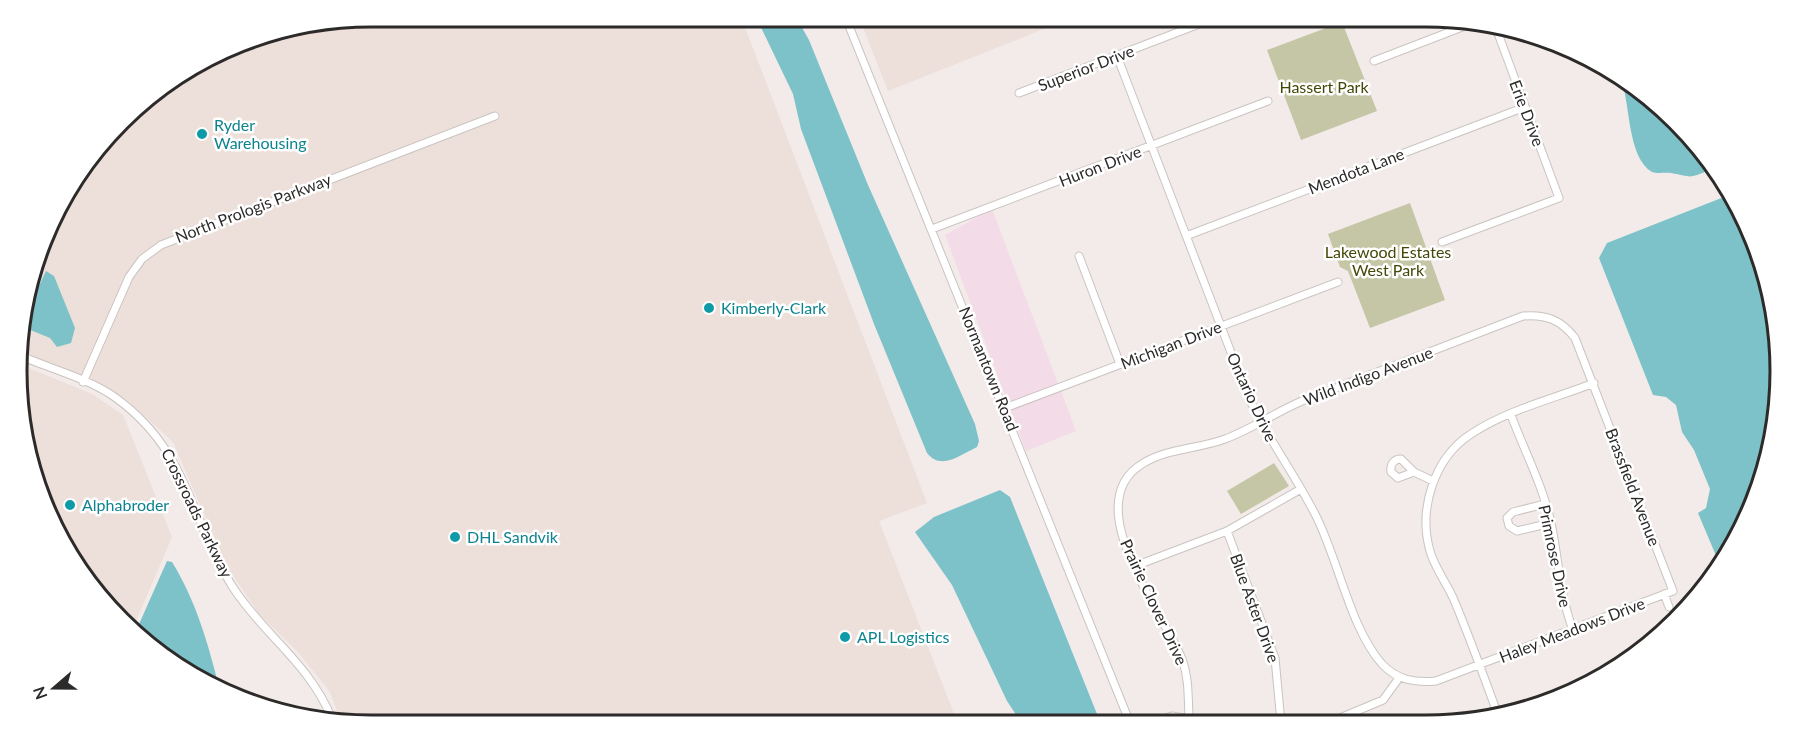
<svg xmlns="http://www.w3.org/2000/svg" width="1797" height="742" font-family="Lato,sans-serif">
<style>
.commercial{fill:#f3dbe7}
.built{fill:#eddfd9}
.green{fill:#c4c6a5}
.water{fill:#7dc2c9}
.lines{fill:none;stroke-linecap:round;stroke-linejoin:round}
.minor-casing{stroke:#cac4c1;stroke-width:9}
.minor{stroke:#fff;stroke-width:7}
.culture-dot{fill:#0f9aa8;stroke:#fff;stroke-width:2}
.labels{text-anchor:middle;stroke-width:5;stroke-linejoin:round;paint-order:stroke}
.street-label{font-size:16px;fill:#2d2b2a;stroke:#fff}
.park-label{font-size:16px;fill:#454707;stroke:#fff}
.culture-label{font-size:16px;fill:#0d838f;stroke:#fff;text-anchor:start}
.rim{fill:none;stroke:#2d2b2a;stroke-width:3}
</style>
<rect width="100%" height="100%" fill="#f2ebe9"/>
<path class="commercial" d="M992,209L1076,431L1026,451L945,235Z"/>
<path class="built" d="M371,16L741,17L927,503L879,521L958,724L371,725L341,721L330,692L298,652L259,614L226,565L173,442L126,399L20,350V324L64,194L138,104L257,35Z
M859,17H1074L888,91Z
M21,365L92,394L123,415L172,537L133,628L76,568L23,440Z"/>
<path class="green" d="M1342,22L1377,111L1301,140L1267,50Z
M1410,203L1445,300L1370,328L1348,271L1340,267L1328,234Z
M1274,463L1289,486L1241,514L1227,491Z
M1599,675L1562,698L1527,708L1526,704Z"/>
<path class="water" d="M756,17H796L809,40L868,185L975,424L979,441L977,447C960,455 941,471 927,453L874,324L801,129L793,94Z
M1622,82L1659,104L1710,170C1687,179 1694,177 1671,173C1665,172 1658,174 1652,172C1628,158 1630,106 1622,82Z
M1729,195L1744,214L1739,218C1738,230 1742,238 1751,247L1752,246L1780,347L1762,485L1727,555L1717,558L1698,513L1706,508L1710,489L1694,450L1682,432L1676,405L1666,397L1653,395L1599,258L1607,243Z
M46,271L54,276L75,328L71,343L57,347L50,338L23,327L22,322Z
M1000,490L1010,497L1097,714L1096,723L1022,724L1007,701L952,585L915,532L934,517Z
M167,561L172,562C196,601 208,643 219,687L155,652L136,631Z"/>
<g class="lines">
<defs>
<path id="minor" d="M845,16L1130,723
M1117,56L1247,394C1266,436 1294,473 1315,514C1338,558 1350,628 1382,664C1397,680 1415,683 1436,681L1673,591L1575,338C1561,320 1546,314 1523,316L1302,401C1276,412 1252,429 1225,439C1199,449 1167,448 1142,464C1077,504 1163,612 1182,659C1189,678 1188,697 1189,717
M1374,61L1470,24
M1019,93L1220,16
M932,229L1268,101
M1186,236L1525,107
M1442,242L1559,198L1496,28
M1079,256L1120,364
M21,356C51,369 90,379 116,398C190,452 189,519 234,589C265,636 310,664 332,719
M83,382L129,277L142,259L161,245L495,116
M1005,408L1338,282
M1511,415C1524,450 1543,486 1551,523C1559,560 1559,593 1573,630
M1414,472L1398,478L1391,472C1390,464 1394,459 1401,459L1414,472L1433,481
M1545,504L1513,512L1507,518L1509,526L1517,531L1551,523
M1227,531L1275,658L1281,723
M1135,566L1227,531L1301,489
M1664,594L1669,607
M1498,715C1484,677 1470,638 1454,600C1447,583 1435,569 1430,551C1418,509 1434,458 1471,434C1507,410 1553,399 1594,383
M1151,723L1172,716L1212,723
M1328,723L1383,700L1399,678"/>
</defs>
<use href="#minor" class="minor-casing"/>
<use href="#minor" class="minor"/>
</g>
<g class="culture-dot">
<circle cx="202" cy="134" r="6"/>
<circle cx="709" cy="308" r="6"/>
<circle cx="70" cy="505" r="6"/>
<circle cx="455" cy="537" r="6"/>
<circle cx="845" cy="637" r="6"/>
</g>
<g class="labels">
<g class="street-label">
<text transform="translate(1086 68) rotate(-21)" y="6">Superior Drive</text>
<text transform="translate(1527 113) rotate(69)" y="6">Erie Drive</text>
<text transform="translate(1100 166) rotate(-21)" y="6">Huron Drive</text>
<text transform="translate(1356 171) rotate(-21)" y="6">Mendota Lane</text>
<text transform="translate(253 208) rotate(-21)" y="6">North Prologis Parkway</text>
<text transform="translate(1171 345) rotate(-21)" y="6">Michigan Drive</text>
<text transform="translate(989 369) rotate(68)" y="6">Normantown Road</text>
<text transform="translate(1368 376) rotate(-21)" y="6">Wild Indigo Avenue</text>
<text transform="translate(1252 397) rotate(65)" y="6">Ontario Drive</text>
<text transform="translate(1633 487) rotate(69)" y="6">Brassfield Avenue</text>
<text transform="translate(197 513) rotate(64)" y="6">Crossroads Parkway</text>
<text transform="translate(1555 556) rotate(78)" y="6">Primrose Drive</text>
<text transform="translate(1154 602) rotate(65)" y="6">Prairie Clover Drive</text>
<text transform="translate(1255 608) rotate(70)" y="6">Blue Aster Drive</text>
<text transform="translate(1572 630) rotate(-21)" y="6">Haley Meadows Drive</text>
</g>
<g class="park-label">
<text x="1324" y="93">Hassert Park</text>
<text x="1388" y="258">Lakewood Estates<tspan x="1388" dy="18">West Park</tspan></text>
</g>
<g class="culture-label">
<text x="214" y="131">Ryder<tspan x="214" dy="18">Warehousing</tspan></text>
<text x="721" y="314">Kimberly-Clark</text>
<text x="82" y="511">Alphabroder</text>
<text x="467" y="543">DHL Sandvik</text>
<text x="857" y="643">APL Logistics</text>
</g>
</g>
<path d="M0 0H1797V742H0ZM371 27H1426A344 344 0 0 1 1770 371V371A344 344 0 0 1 1426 715H371A344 344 0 0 1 27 371V371A344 344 0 0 1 371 27Z" fill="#fff" fill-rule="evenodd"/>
<path class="rim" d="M371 27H1426A344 344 0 0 1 1770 371V371A344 344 0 0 1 1426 715H371A344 344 0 0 1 27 371V371A344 344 0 0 1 371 27Z"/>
<g transform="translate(54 688) rotate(250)" stroke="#ffffff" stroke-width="4.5" paint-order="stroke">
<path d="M0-4.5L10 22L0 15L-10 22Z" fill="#2d2b2a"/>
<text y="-9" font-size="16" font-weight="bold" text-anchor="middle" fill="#2d2b2a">N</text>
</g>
</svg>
